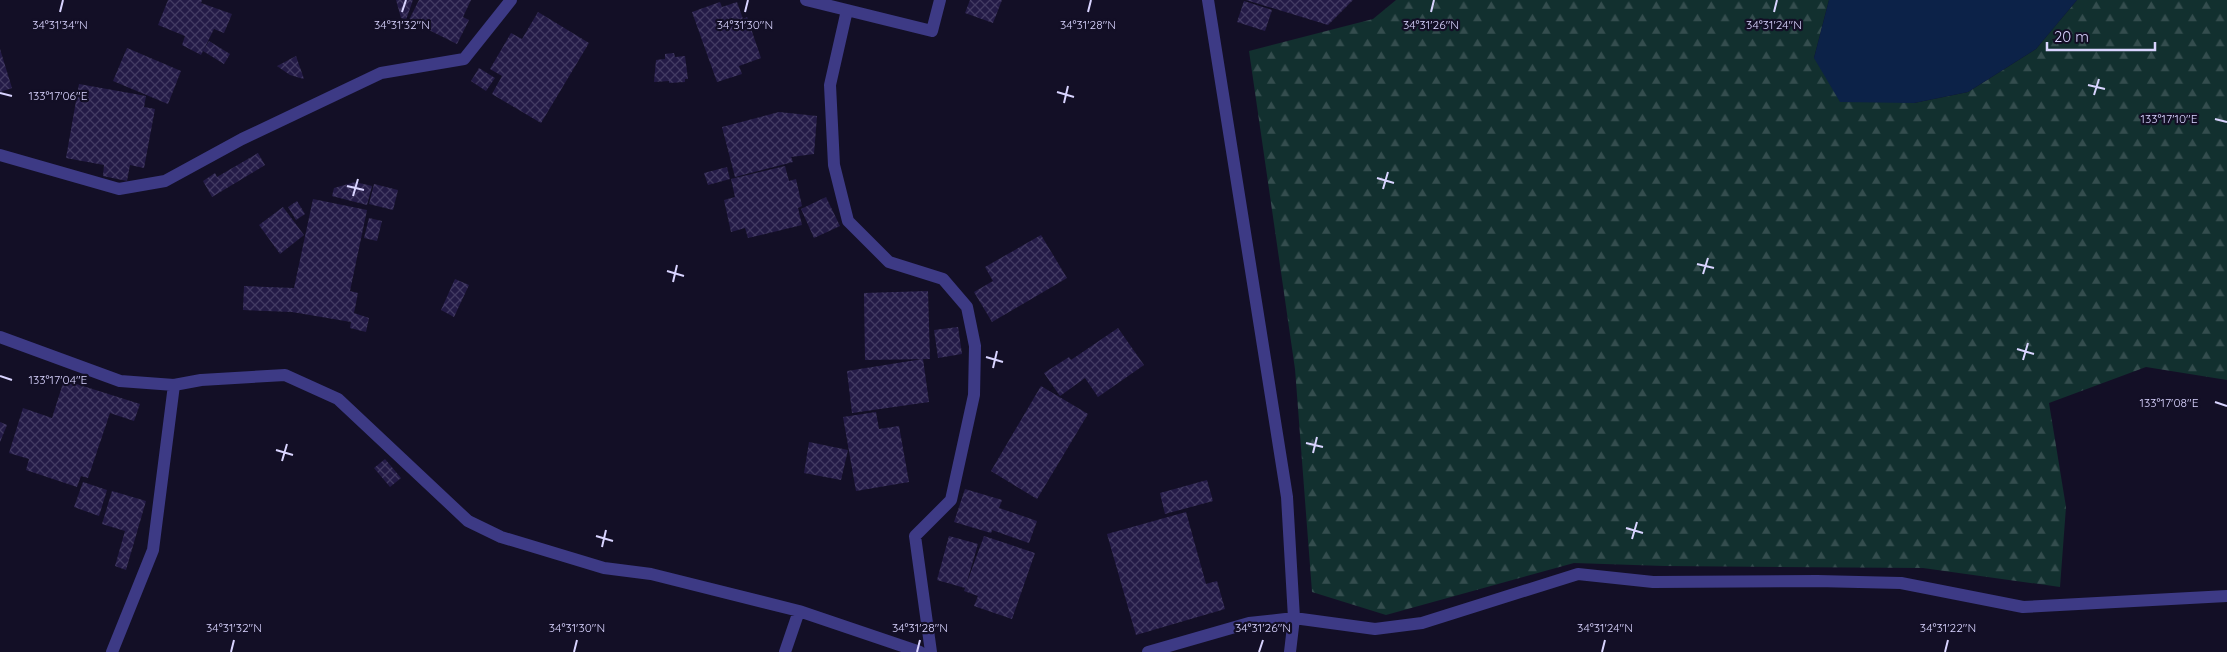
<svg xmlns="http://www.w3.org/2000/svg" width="2227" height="652" font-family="Quicksand,sans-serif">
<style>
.forest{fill:url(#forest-firs)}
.water{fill:#0c2248}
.building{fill:url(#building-cross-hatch)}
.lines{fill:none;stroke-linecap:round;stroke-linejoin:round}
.minor{stroke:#3d3a85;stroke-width:12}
.ticks{fill:none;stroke:#d9d4ff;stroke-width:2}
.ticks-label{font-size:12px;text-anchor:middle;fill:#d9d4ff;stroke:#130f26;stroke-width:4.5;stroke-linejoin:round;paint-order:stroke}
</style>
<defs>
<pattern id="forest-firs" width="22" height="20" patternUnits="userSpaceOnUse" patternTransform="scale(1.25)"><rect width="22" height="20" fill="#12302f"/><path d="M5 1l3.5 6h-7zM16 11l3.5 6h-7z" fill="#344d4e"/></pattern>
<pattern id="building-cross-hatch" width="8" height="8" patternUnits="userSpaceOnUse" patternTransform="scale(1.25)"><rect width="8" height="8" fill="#241b47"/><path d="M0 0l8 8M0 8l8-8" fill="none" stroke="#433b63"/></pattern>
</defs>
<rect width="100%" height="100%" fill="#130f26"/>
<path class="forest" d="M1396,0H1829L1814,58L1914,103L1968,92L2036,49L2077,0H2227V380L2146,367L2049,403L2066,507L2060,587L1923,568L1664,566L1574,563L1386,615L1312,592L1295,369L1249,51L1373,19Z"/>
<path class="water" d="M1829,0H2077L2036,49L1968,92L1914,103L1840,102L1814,58Z"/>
<path class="building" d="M168,0H202L201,3L232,14L224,33L214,29L203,51L209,41L230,54L224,64L203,51L201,55L182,45L185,36L158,25Z
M396,0H413L406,20L401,18Z
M419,0H471L463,17L469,20L457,44L409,20Z
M970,0H1002L993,23L965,13Z
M1246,0H1353L1328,25Z
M1244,1L1272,10L1265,31L1237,22Z
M720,2L722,7L737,2L743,19L747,17L761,58L739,66L742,74L717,82L692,12Z
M538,12L589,43L541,123L492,94L502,76L490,69L511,33L522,39Z
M127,48L181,71L168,104L113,81Z
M0,49L12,88L0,92Z
M674,53L675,57L685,56L688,79H685V82L669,83V81L654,82L656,60L665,59V54Z
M296,56L304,79L290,75L277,66Z
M479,68L495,78L486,91L471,81Z
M79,84L146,96L144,107L155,109L144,168L130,165L127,181L103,176L104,165L66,158Z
M779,112L817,116L814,154L791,157L793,162L735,177L722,127Z
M258,153L265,165L212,197L203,181L215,173L217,177Z
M785,166L789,181L796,179L802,206L798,208L802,225L748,238L745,228L731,232L724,200L735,197L731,179Z
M727,167L730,179L708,185L704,173Z
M355,182L372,186L367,205L332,196L334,188Z
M374,184L398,190L393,210L369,204Z
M826,197L840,226L814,238L801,209Z
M313,199L367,210L350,291L358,293L354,313L369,318L366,332L350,328L351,322L292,312L243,310L244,286L294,288Z
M297,201L305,214L296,220L288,207Z
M283,207L304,235L280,254L259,225Z
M369,218L382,221L377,241L364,238Z
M1041,235L1067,278L992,322L974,292L993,281L985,267Z
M455,279L469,285L454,317L441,310Z
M928,291L930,359L865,360L864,293Z
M958,327L962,354L938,358L934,330Z
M1118,328L1144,365L1098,397L1085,378L1060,396L1044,373L1069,357L1071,360Z
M923,359L929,402L852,413L847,371Z
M64,380L140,404L134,421L110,413L88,478L81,476L77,487L26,470L29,459L9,453L23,408L52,418Z
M1041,386L1088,414L1037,499L991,471Z
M876,412L879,429L899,426L909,482L856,491L843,417Z
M0,422L7,425L0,442Z
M809,442L848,450L841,480L804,473Z
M385,459L401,478L390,487L374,468Z
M1207,480L1213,501L1165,514L1160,493Z
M83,482L107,490L99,516L74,507Z
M965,489L1002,500L999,508L1037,521L1029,543L992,530L991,533L954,522Z
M112,491L146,501L126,570L115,566L125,531L102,524Z
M1186,512L1206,584L1217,581L1225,609L1136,635L1107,534Z
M949,536L978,544L966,585L984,536L1035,553L1012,619L974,606L978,596L964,591L965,588L937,580Z"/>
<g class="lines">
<path class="minor" d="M806,0L932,31L940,0
M1208,0L1287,497L1294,618L1290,652
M847,10L830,85L834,165L848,221L889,262L943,279L967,307L975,346L974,395L951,500L915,536L931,652
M0,155L119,189L165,181L242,139L381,73L464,59L511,0
M0,337L120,381L174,385L201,380L285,375L338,399L468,521L501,537L604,568L651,574L799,611L920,652
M112,652L153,550L174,385
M785,652L799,611
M1148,652L1249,623L1294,618L1375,629L1422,623L1578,574L1653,582L1817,581L1901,583L2023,607L2227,596"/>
</g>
<path class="ticks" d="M60,12L63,0M402,12L406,0M745,12L748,0M1088,12L1091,0M1431,12L1434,0M1774,12L1777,0M2088,85L2105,89M1057,92L1074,97M0,93L12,96M2094,95L2099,79M1064,103L1068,86M2215,119L2227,122M1377,178L1394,183M347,186L364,190M1383,189L1388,172M353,196L358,179M1697,264L1714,268M667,271L684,276M1703,274L1708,258M673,282L677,265M2017,349L2034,354M986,357L1003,362M2023,360L2028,343M993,368L997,351M0,376L12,380M2215,402L2227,406M1306,443L1323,447M276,450L293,455M1313,453L1317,437M282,461L287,444M1626,528L1643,533M596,536L613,541M1632,539L1637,522M602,547L606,530M231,652L234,640M574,652L577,640M917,652L920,640M1259,652L1263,640M1602,652L1605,640M1945,652L1948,640"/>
<g class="ticks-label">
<text x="1088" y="29">34°31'28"N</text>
<text x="60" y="29">34°31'34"N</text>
<text x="402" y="29">34°31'32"N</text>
<text x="745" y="29">34°31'30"N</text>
<text x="1431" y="29">34°31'26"N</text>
<text x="1774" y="29">34°31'24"N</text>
<text x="58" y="100">133°17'06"E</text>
<text x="2169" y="123">133°17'10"E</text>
<text x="58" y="384">133°17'04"E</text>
<text x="2169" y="407">133°17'08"E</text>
<text x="234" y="632">34°31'32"N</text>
<text x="577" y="632">34°31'30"N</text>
<text x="920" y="632">34°31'28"N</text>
<text x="1263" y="632">34°31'26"N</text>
<text x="1605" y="632">34°31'24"N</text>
<text x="1948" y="632">34°31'22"N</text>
</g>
<path d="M2047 42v8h108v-8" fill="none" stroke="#d9d4ff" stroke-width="2.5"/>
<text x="2054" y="42" font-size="15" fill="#d9d4ff" stroke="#130f26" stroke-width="4" paint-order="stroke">20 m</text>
</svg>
